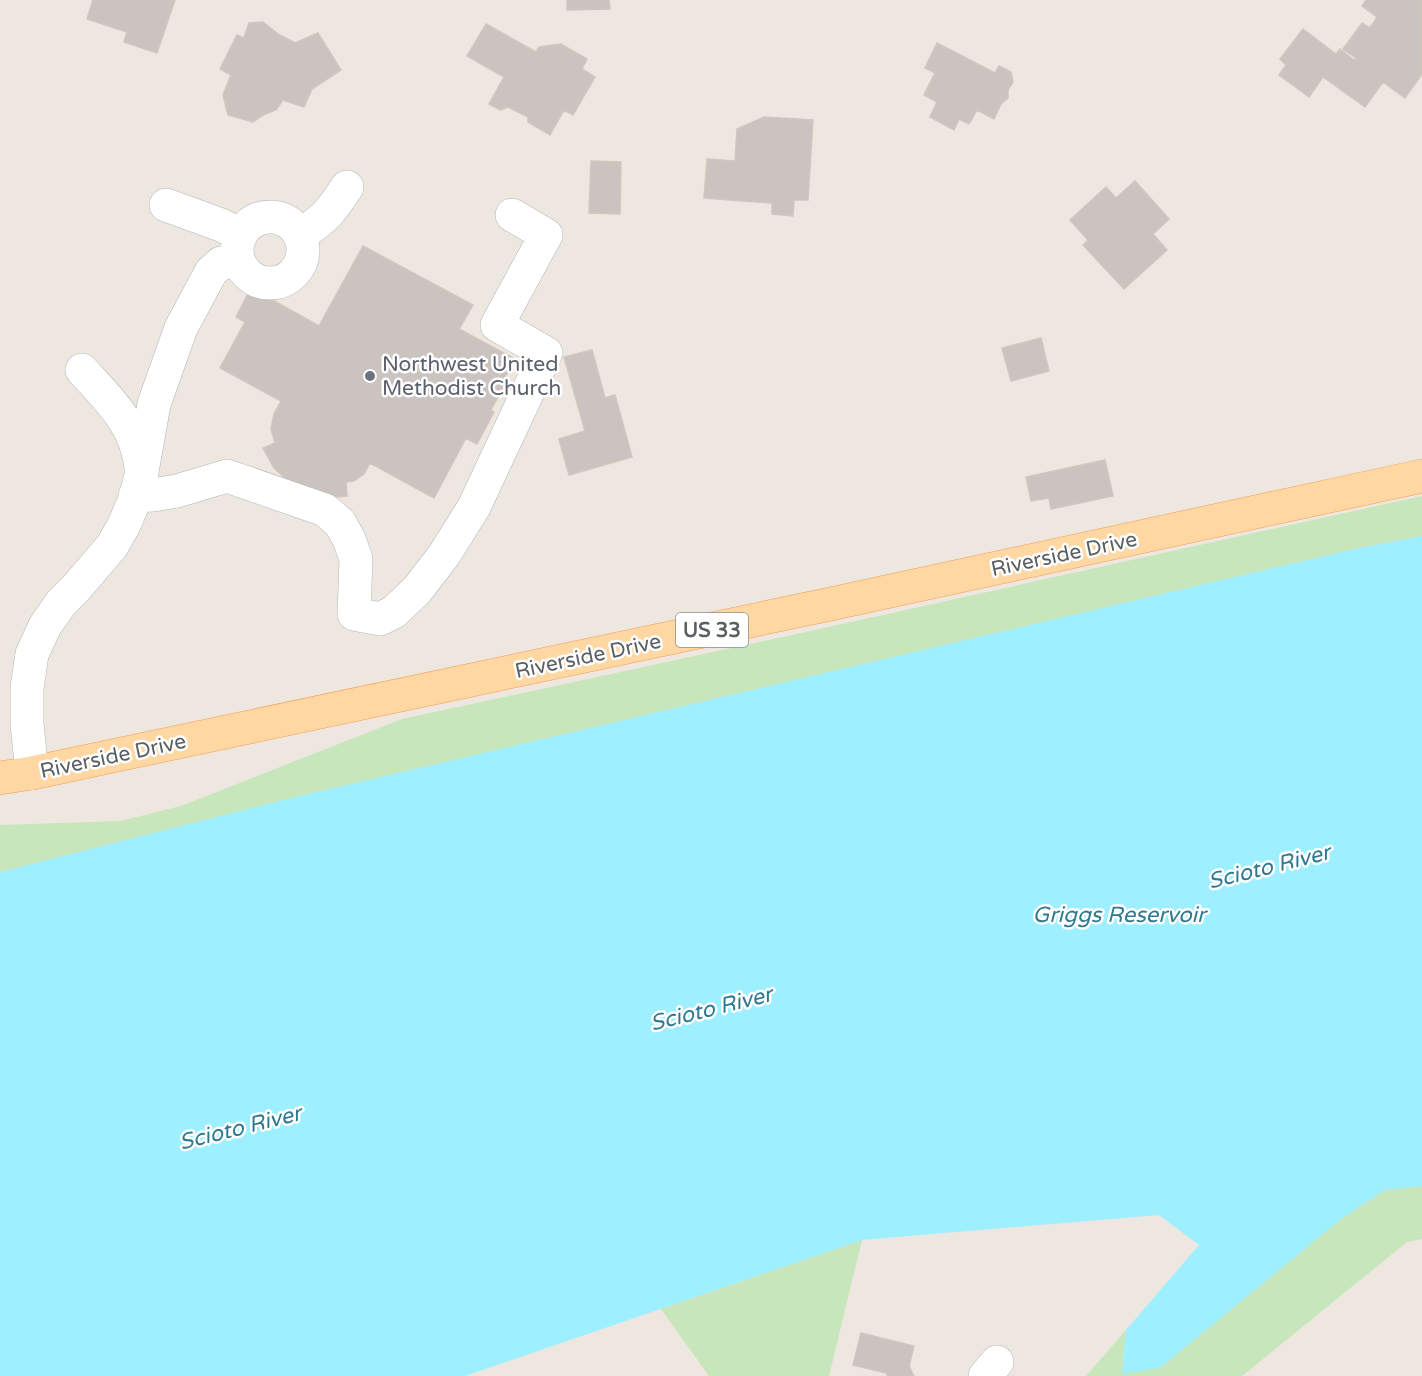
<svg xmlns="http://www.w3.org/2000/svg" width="1422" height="1376" font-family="'Varela Round',sans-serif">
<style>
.green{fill:#c7e6bb}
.water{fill:#9eefff}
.building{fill:#cac3bf;stroke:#d2c6be;stroke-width:1.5}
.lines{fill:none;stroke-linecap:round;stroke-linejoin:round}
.minor-casing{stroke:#b1b6b9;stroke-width:34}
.major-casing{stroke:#f69a50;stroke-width:34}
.minor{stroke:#fff;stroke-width:33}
.major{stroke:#ffd7a3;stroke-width:33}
.worship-dot{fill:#6b7280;stroke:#fff;stroke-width:2}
.labels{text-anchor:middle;stroke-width:5;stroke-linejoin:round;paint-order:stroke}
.shield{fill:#fff;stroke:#8b9091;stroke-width:1.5}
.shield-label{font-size:20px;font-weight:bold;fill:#596062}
.worship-label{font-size:21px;fill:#5b616d;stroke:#fff;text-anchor:start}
.street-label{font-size:21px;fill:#596062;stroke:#fff}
.water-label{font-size:22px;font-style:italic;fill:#307990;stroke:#fff}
</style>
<rect width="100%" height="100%" fill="#ede7e0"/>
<path class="green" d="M1422,496V536L1359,548L287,799L0,872V825L121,821L181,806L402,719L783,637Z
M1422,1186V1239L1407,1242L1242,1376H1086L1126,1330L1122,1373L1160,1368L1341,1219L1385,1190Z
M862,1240L829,1376H709L661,1309Z"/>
<path class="water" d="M1422,536V1186L1385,1190L1341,1219L1160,1368L1122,1374L1126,1330L1199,1245L1159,1215L862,1240L465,1376H0V872L287,799L1359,548Z"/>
<path class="building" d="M93,0H175L157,53L124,42L127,32L87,19Z
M567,0H609L610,9L567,10Z
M1366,0H1422V74L1405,98L1383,82L1365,107L1323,77L1309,97L1279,75L1286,65L1280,59L1303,29L1336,54L1340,49L1354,60L1356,58L1343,49L1362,23L1370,28L1377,17L1362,6Z
M263,22L278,34L295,43L318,33L341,70L312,89L304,107L283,100L276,110L265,114L253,122L228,115L223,95L231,75L220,69L237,35L244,38L249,23Z
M486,24L536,52L539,47L561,44L587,59L582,69L595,77L573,115L564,110L550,135L528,122V117L508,107L500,110L489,104L504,77L467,56Z
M937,43L995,73L999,66L1011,72L1013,82L1008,90V98L1001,104L994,119L977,110L969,124L959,119L954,130L930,117L937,102L924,95L935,73L925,68Z
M764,117L813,120L808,200H794L793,216L772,214V203L704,198L707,159L735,161L737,129Z
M591,161L621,162L620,214L589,213Z
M1135,181L1169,219L1153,234L1167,250L1124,289L1083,245L1088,240L1070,220L1106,187L1116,198Z
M363,246L473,305L459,329L515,359L501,384L504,386L491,410L494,412L477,444L466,438L434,498L370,463L364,474L354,481L346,482L347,496L324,498L295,487L274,468L263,448L275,443L271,429L274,414L281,401L220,368L245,322L236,317L251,288L319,326Z
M1041,338L1049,371L1011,381L1002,348Z
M592,350L605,398L615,395L632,457L569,475L559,439L585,431L564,357Z
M1105,460L1113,496L1051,509L1049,498L1031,501L1026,477Z
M861,1333L914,1346L909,1366L914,1376H888L886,1373L853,1365Z"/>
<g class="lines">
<defs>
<path id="minor" d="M166,205L221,225L241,235
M237 250a33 33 0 1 1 66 0a33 33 0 1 1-66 0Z
M299,235C325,220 331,211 347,187
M82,370C109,400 136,424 141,467
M135,496L153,495L177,491L227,476L325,510L340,523L349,539L356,559L354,614L380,619L394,612L417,590L444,555L474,507L546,353L497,325L546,235L512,215
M32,773L27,724V688L32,654L45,626L61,603L77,587L112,546L124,525L135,499L142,472L154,404L181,328L211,272L221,263L239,261
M985,1376L997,1362"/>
<path id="major" d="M0,778L32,773C496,676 959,577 1422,476"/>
</defs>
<use href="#minor" class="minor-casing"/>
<use href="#major" class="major-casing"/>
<use href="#minor" class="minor"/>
<use href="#major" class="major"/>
</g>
<circle class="worship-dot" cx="370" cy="376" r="6"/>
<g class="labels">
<rect class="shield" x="676" y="613" width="72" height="34" rx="4.5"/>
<g class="shield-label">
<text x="712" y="637">US 33</text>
</g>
<g class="worship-label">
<text x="382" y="371">Northwest United<tspan x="382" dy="24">Methodist Church</tspan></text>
</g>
<g class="street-label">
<text transform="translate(1064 554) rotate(-12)" y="7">Riverside Drive</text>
<text transform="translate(588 656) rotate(-12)" y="7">Riverside Drive</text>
<text transform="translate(113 756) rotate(-12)" y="7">Riverside Drive</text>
</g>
<g class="water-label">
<text transform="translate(1269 866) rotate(-14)" y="8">Scioto River</text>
<text x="1119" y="922">Griggs Reservoir</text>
<text transform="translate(711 1008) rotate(-14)" y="8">Scioto River</text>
<text transform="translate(240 1127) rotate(-14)" y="8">Scioto River</text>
</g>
</g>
</svg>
